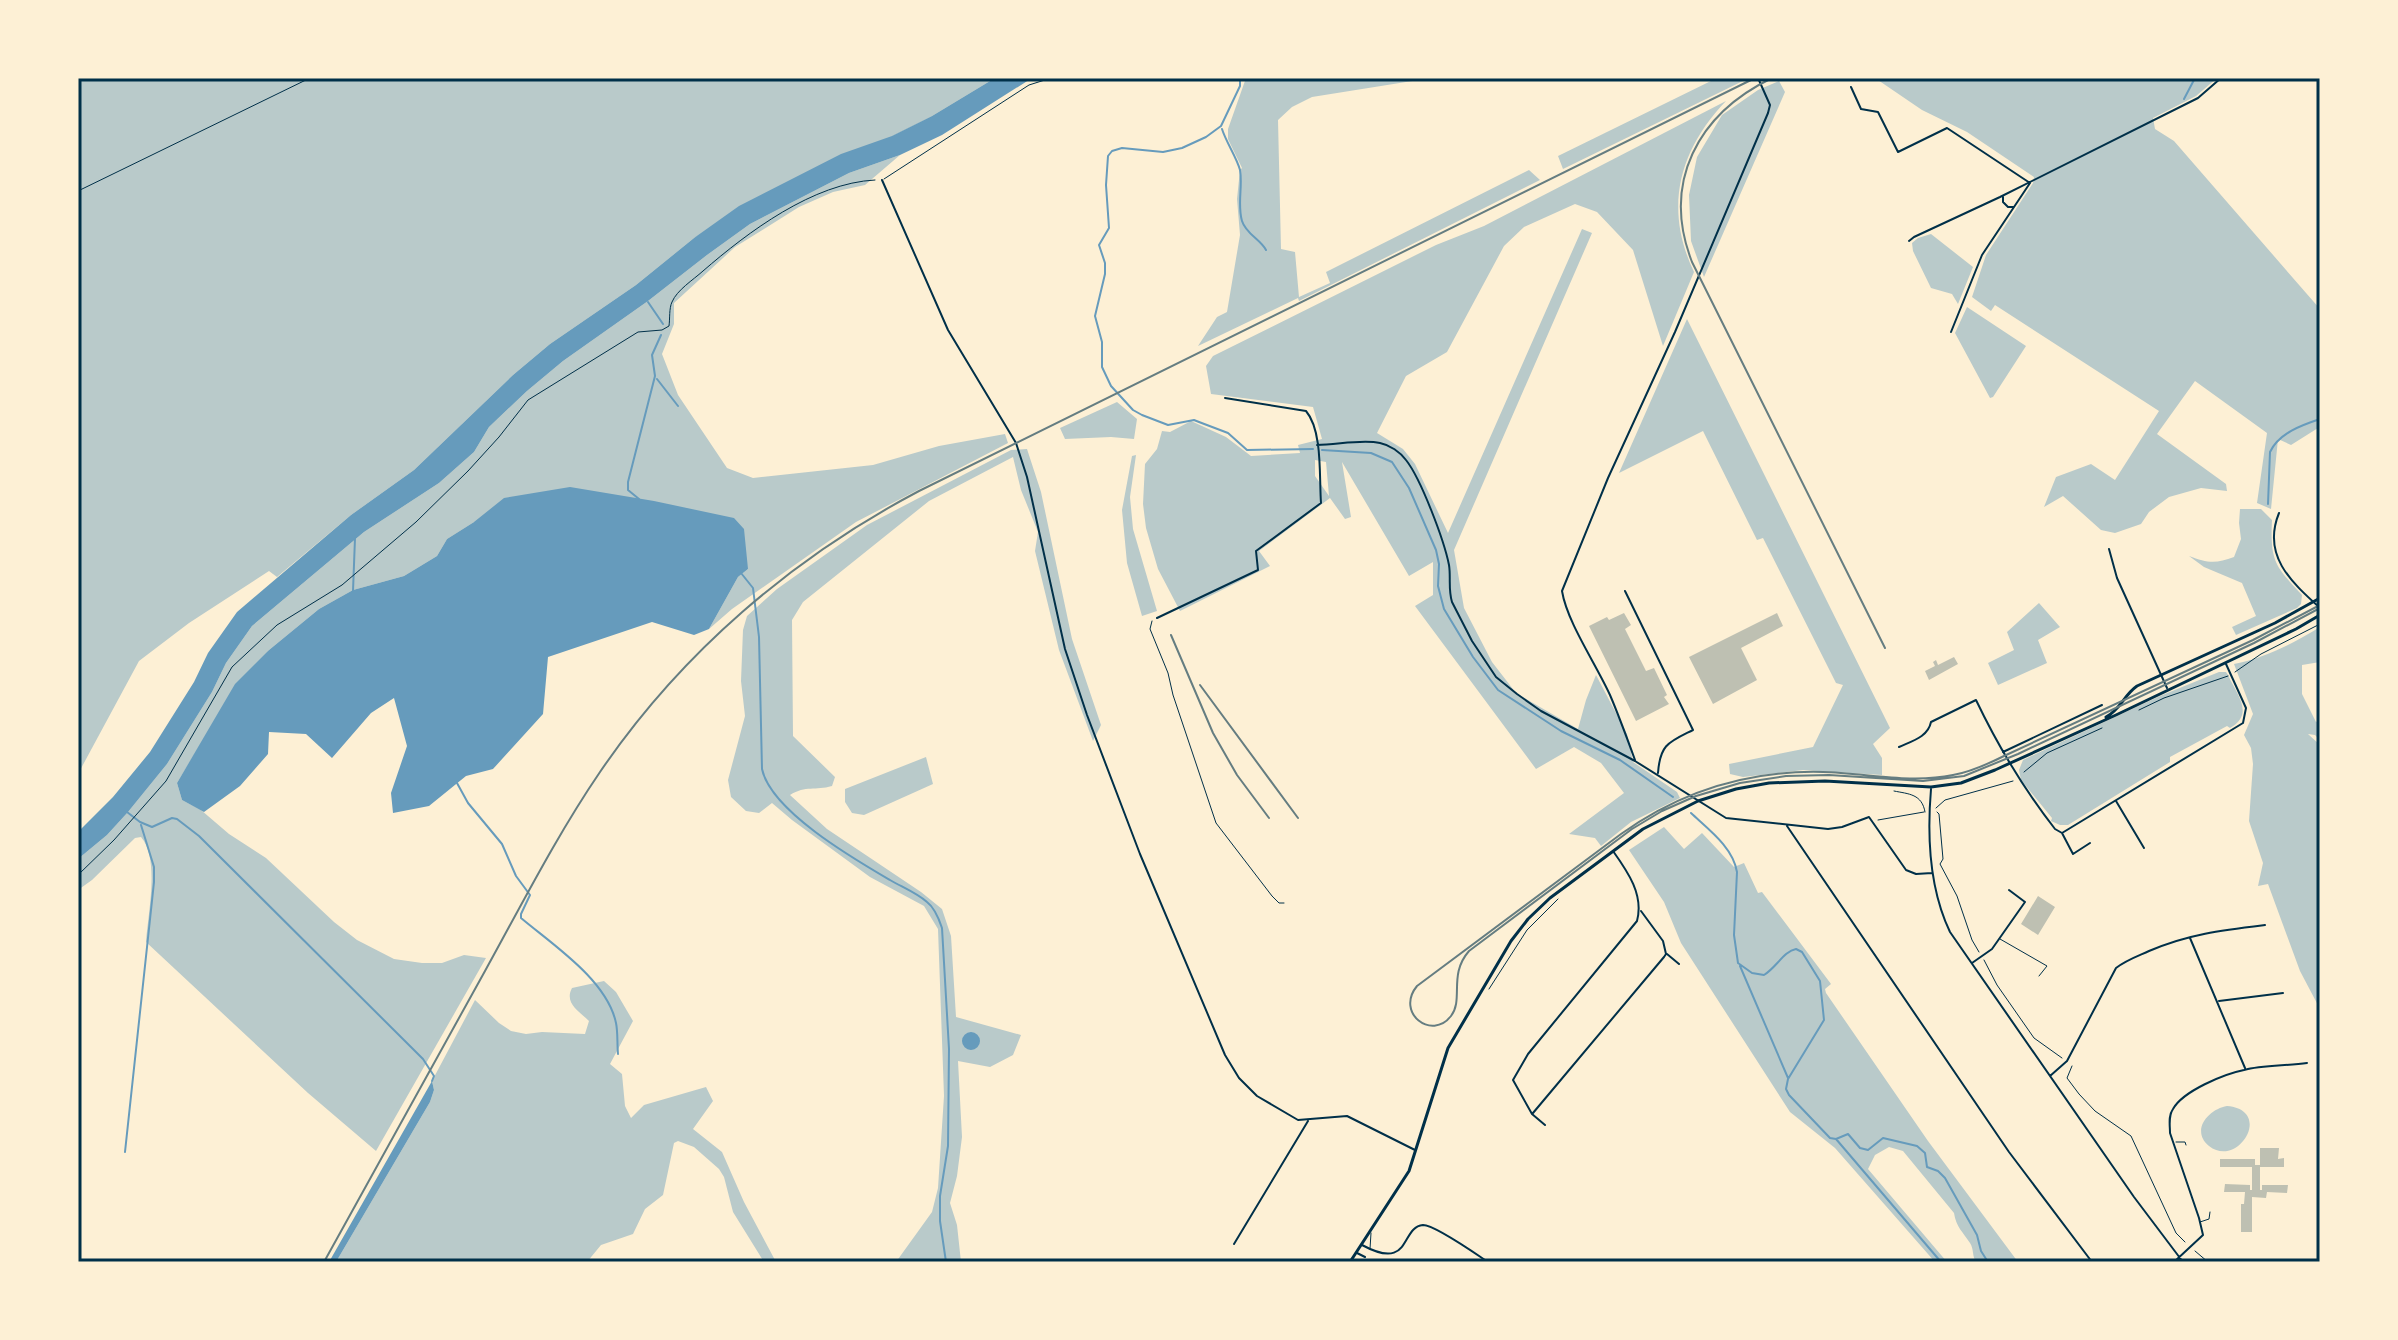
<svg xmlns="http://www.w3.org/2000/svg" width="2398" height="1340" font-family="Lora,serif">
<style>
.green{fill:#b9caca;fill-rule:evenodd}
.water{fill:#669bbc}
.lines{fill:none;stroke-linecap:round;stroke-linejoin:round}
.stream{stroke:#669bbc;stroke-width:2}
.building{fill:#bec0b2}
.path{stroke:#003049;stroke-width:1}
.service{stroke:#003049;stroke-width:1}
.minor{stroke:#003049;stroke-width:2}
.tertiary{stroke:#003049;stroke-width:3}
.tram{stroke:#657d81;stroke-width:2}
.rail{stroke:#657d81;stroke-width:2}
.neatline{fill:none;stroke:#003049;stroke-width:3}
</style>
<rect width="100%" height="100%" fill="#fdf0d5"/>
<path class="green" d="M78,78H995L932,116L694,238L636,285L550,344L513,375L414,470L351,515L277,577L269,571L189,623L139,661L78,774Z
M1246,78H1431L1312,97L1292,107L1278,120L1281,249L1295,252L1299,297L1330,283L1326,272L1529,170L1540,180L1299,301L1298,298L1198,346L1217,317L1227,312L1240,235L1237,199L1240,170L1242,168L1228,139V129Z
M1717,78H1749L1563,169L1558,156Z
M1875,78H2217L2196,96L2153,118L2155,129L2174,141L2320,309V430L2318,428L2291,445L2278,439L2271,509L2257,503L2267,433L2195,381L2157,434L2226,484L2227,491L2201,488L2169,497L2149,512L2141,524L2115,533L2101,530L2063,496L2044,507L2056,477L2091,464L2115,480L2159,411L1995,305L1991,311L1972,297L1986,255L2033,183L2034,177L1967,132L1922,110Z
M1779,81L1785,92L1704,277L1691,241L1689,195L1697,157L1722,115L1758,90Z
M1726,101C1678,151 1664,209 1694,272L1663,346L1633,250L1597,212L1575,204L1524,227L1504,246L1447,352L1406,376L1377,433L1403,449L1415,464L1448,533L1582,229L1592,233L1454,550L1464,608L1492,662L1516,693L1578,729L1586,700L1596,675L1627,734L1633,762L1677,792L1680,798L1631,822L1601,846L1595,838L1569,834L1624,793L1601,763L1574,747L1536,769L1415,606L1433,595V562L1409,576L1342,462L1351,517L1345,519L1330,498L1259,551L1270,566L1180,611L1158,569L1146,528L1143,504L1145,464L1157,449L1162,431L1170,432L1191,421L1226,437L1251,456L1300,453L1298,445L1322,439L1313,407L1211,394L1206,366L1213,356L1436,245L1484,226ZM1315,460L1326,462L1329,496L1315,476Z
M900,155L865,185L833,192L799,207L735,247L674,303V324L662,354L678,395L727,468L753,478L873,465L939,446L1005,434L1008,443L856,522L732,609L709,629L738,577L748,569L474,522L447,539L437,556L404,576L353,590L319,609L269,650L203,740L177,783L182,800L201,810L229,834L266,858L334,922L357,940L394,959L422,963H442L464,955L486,958L376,1151L308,1093L146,942C148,913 160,859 141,837L135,838L92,880L78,890V859L107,835L128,812L167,764L212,692L226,663L252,626L364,532L439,483L474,452L489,427L527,391L563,361L648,301L707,255L750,224L849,173Z
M1931,234L1973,267L1958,304L1952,294L1931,288L1913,251L1912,243L1918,238Z
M1967,307L2026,346L1993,397L1990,398L1955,333Z
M1687,319L1890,728L1873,744L1882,758V775L1803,770L1743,777L1730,774L1729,764L1813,747L1843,685L1836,683L1763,538L1757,540L1703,431L1619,473Z
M1117,402L1137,419L1134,439L1111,437L1065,439L1060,428Z
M1027,449L1041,492L1072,639L1101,725L1093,741L1059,650L1035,551L1038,532L1021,490L1013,457L929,501L803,602L792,620L793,736L835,777L832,786C815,791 806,785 790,795L827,829L921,892L942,909L951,936L956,1017L1021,1035L1013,1055L990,1067L958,1061L962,1137L957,1176L950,1203L957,1225L961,1262H896L932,1212L938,1188L944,1096L938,929L924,906L870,877L792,820L772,803L759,813L746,811L731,797L728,780L745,716L741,681L743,630L747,616L777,589L867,525L1011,450Z
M1136,455L1130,497L1133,529L1157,611L1142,616L1127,563L1122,510L1132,456Z
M2240,509H2261L2272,520C2270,561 2275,566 2302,595L2301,604L2297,608L2236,635L2232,627L2256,616L2242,583L2204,567L2189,556C2207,563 2216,564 2234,557L2241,539L2239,523Z
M2039,603L2060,627L2038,640L2047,663L1998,685L1988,663L2014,650L2007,632Z
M2320,627V662L2302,665V694L2316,722L2320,720V740L2315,735L2308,734L2320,745V1009L2300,971L2268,884L2258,886L2263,863L2249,821L2253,764L2251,748L2244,735L2253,714L2234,664C2265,658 2294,643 2320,627Z
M2219,672H2226L2228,675C2237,695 2255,714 2230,728L2227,726L2170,757V762L2068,825H2060L2051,821L2052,818L2021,780L2019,770L2023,760L2160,696Z
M926,757L933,784L864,815L852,813L845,802V789Z
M1664,827L1684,849L1702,833L1734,867L1744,863L1758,893L1762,892L1831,984L1825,989L1826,993L1928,1141L2018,1262H1976C1972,1256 1974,1249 1970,1243C1963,1232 1956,1227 1954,1213L1903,1151L1889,1147L1875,1155L1868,1169L1947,1262H1935L1835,1148L1790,1112L1681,943L1664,902L1629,850Z
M604,981L616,992L633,1021L610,1064L622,1074L625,1106L631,1118L644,1105L706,1087L713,1101L693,1129L722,1152L744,1202L776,1262H764L733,1212L724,1177L719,1169L694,1147L678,1141L674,1143L663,1195L645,1209L633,1234L601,1245L587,1262H336L430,1102L434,1090L432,1081L475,1000L499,1023L511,1031L526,1034L542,1032L585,1034L589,1021C579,1011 564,1003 572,988Z
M2227,1106C2274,1110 2238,1169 2209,1146C2190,1130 2209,1109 2227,1106Z"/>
<path class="water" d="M995,78H1032L942,135L900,155L849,173L750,224L707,255L648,301L563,361L527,391L489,427L474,452L439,483L364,532L252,626L226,663L212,692L167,764L128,812L107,835L78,859V832L113,797L150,752L194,682L208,653L237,612L351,515L414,470L513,375L550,344L636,285L694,238L739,206L841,154L892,136L932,116Z
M570,487L654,501L734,518L744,529L748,569L738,577L709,629L694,635L652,622L548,657L543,714L493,769L466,776L429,806L393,813L391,793L407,746L394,698L371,713L332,758L306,734L269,732L268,754L240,786L204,812L182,800L177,783L235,684L269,650L319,609L353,590L404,576L437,556L447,539L474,522L504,498Z
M962 1041a9 9 0 1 1 18 0a9 9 0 1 1-18 0Z
M432,1081L434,1090L430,1102L336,1262H329Z"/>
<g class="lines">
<path class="stream" d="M1240,78V86L1221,126L1206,137L1182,148L1163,152L1122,148L1112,151L1108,156L1106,185L1109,228L1099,245L1105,263V274L1095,316L1102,342V367L1111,386L1133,410L1142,415L1168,425L1194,420L1199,422L1228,433L1247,450L1313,449
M2184,99L2195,78
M1222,129C1226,142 1237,158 1240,170C1243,186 1237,204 1242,221C1246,234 1260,239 1266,250
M648,302L663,324
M657,379L678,406
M1322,450L1371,453L1392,462L1409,488L1436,550L1439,564L1438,586L1444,609L1473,657L1498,690L1561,731L1620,760L1673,797
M639,499L628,490V482L655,376L652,355L661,335
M2268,504L2270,452C2279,433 2302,425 2320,419
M741,573L753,588L759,637L762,769C771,811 854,859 890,880C902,887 917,893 927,902C935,908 939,919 942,928L949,1049L948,1146L940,1196V1221L946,1262
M353,591L355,538
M457,783L468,803L502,844L516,876L530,895L521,914V918C553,945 607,980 616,1023C618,1032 617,1044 618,1054
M127,812L140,822L152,827L172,818L177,819L199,836L423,1059L434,1076L432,1081
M1691,813C1708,829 1733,847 1737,872L1734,935L1738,963L1752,973L1764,975C1776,968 1784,951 1796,949L1802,952L1820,981L1824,1020L1788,1079L1786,1089L1789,1095L1830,1138L1836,1139L1848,1134L1860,1148L1868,1150L1883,1138L1917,1146L1925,1153L1927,1167L1938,1171L1945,1178L1977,1235L1981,1251L1988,1262
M1740,966L1788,1078
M1836,1139L1941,1262
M125,1152L154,882V867L141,825"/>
</g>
<path class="building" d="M1624,613L1631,625L1625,629L1646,671L1654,668L1667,695L1664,697L1669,704L1636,721L1589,626L1607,617L1609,620Z
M1777,613L1783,626L1741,648L1757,680L1713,704L1689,657Z
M1954,657L1958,664L1929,680L1925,671L1935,666L1933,662L1936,660L1938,665Z
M2038,896L2055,907L2038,935L2021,924Z
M2260,1148H2279L2278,1159L2284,1158V1167H2260V1190H2262V1185H2288L2287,1193L2267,1192L2266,1198L2252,1197V1232H2241V1204H2244L2245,1192H2224L2225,1184L2250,1185V1190H2252V1167H2220V1159H2255V1165H2260Z"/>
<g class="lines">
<path class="path" d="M78,191L310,78
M1152,621L1150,629L1168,673L1173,695L1216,823L1272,896L1279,903H1284
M2235,672L2261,654L2320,624
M2139,710L2164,698L2228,676
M2024,772L2047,753L2102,728
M1894,791C1909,794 1922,794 1925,812
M1936,808L1945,800L2013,781
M1937,812L1939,814L1943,859L1940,864L1957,896L1972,940L1979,952
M1878,820L1924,812
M78,875L114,840L166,781L232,667L277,625L342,585L416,522L468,471L499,437L528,400L638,332L662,330L669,326C670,319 669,308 672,302C677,290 693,280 703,271C748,232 813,183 875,180
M1984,960L1997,985L2034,1038L2062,1058
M1489,989L1527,930L1558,899
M2072,1066L2067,1078L2079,1094L2095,1111L2131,1136L2176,1233L2185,1242
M2195,1251L2208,1262"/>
<path class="service" d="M884,179L1029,85L1048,79
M2000,939L2047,966L2039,976
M2176,1142H2185L2186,1145
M2200,1222L2209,1219L2210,1212
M1370,1249L1371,1233"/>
<path class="minor" d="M1851,87L1861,109L1878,112L1898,152L1947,128L2030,183L1982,255L1951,332
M882,180L948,330L1016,443L1027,477L1065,649L1087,715L1140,854L1225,1055L1239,1078L1257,1096L1298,1120L1347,1116L1415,1150
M2003,197V202L2008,207H2013
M1909,241L1914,237L2000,197L2198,98L2221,78
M1317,445C1337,445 1361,439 1380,443C1390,445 1400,452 1406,460C1421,479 1444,540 1449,565C1451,577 1448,589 1452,602L1472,641L1496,677L1517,694L1541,711L1635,761L1726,818L1828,829L1842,827L1869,817L1906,870L1916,874L1932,873
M2279,513C2262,555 2290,581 2320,608
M2109,549L2117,578L2167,688
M1625,591L1693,730C1669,742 1660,744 1658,773
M1157,618L1258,570L1256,551L1321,503C1319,478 1323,431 1306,411L1225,398
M1899,747C1912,741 1928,737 1931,722L1976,700C1998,746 2023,788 2055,829L2062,833L2073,854L2090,843
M2003,752L2102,705
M1635,760C1627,738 1619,716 1610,695C1596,664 1567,622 1562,591L1608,478L1675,332L1768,113L1770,105L1758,78
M1931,789C1927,836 1929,888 1950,932L2134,1197L2183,1262
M2116,801L2144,848
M1787,826L2009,1152L2092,1262
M2062,833L2243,723L2246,708L2226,664
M2190,938L2245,1068
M1667,954L1679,964
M1972,963L1992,949L2025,902L2009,890
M2219,1001L2283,993
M2050,1076L2067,1061L2116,968C2126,960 2138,956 2149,951C2188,934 2223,930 2265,925
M1533,1113L1664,957L1666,954L1663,941L1641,911
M1545,1125L1532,1114L1513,1080L1528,1054L1637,921C1644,895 1628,872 1613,851
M1234,1244L1308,1121
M1362,1245C1412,1272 1400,1227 1423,1225C1435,1225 1476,1254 1488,1262
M1357,1253L1365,1257
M2174,1262L2203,1235L2199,1218L2170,1133C2170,1125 2168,1116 2173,1109C2183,1091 2224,1074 2244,1070C2262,1065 2287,1066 2307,1063"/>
<path class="tertiary" d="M2106,717C2120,710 2124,695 2137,686L2275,623L2320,598
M1350,1262L1409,1171L1448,1048L1511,941L1528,919L1550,898L1643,829L1698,801L1736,789L1769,783L1825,781L1931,787L1961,783L1995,770L2116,715L2296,629L2320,615"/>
<path class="tram" d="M2320,605L2253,640L2004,756C1988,764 1971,772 1953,775C1910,784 1866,773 1823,772C1749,770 1681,791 1621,834L1417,986C1395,1013 1432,1041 1451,1016C1464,999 1448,975 1469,951L1632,829L1662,811L1696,796L1740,783L1786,776L1829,775L1923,781L1964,776L2018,754L2254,643L2320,608"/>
<path class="rail" d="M1772,78C1698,114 1661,182 1692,262L1885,648
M1171,635L1213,733L1237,775L1269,818
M1200,685L1298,818
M324,1262C377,1165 431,1068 485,971C522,904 557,835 600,772C681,653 792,558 919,491L1755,78"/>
</g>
<rect width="2398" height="1340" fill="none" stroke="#fdf0d5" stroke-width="160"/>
<rect x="80" y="80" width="2238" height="1180" class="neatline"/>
</svg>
